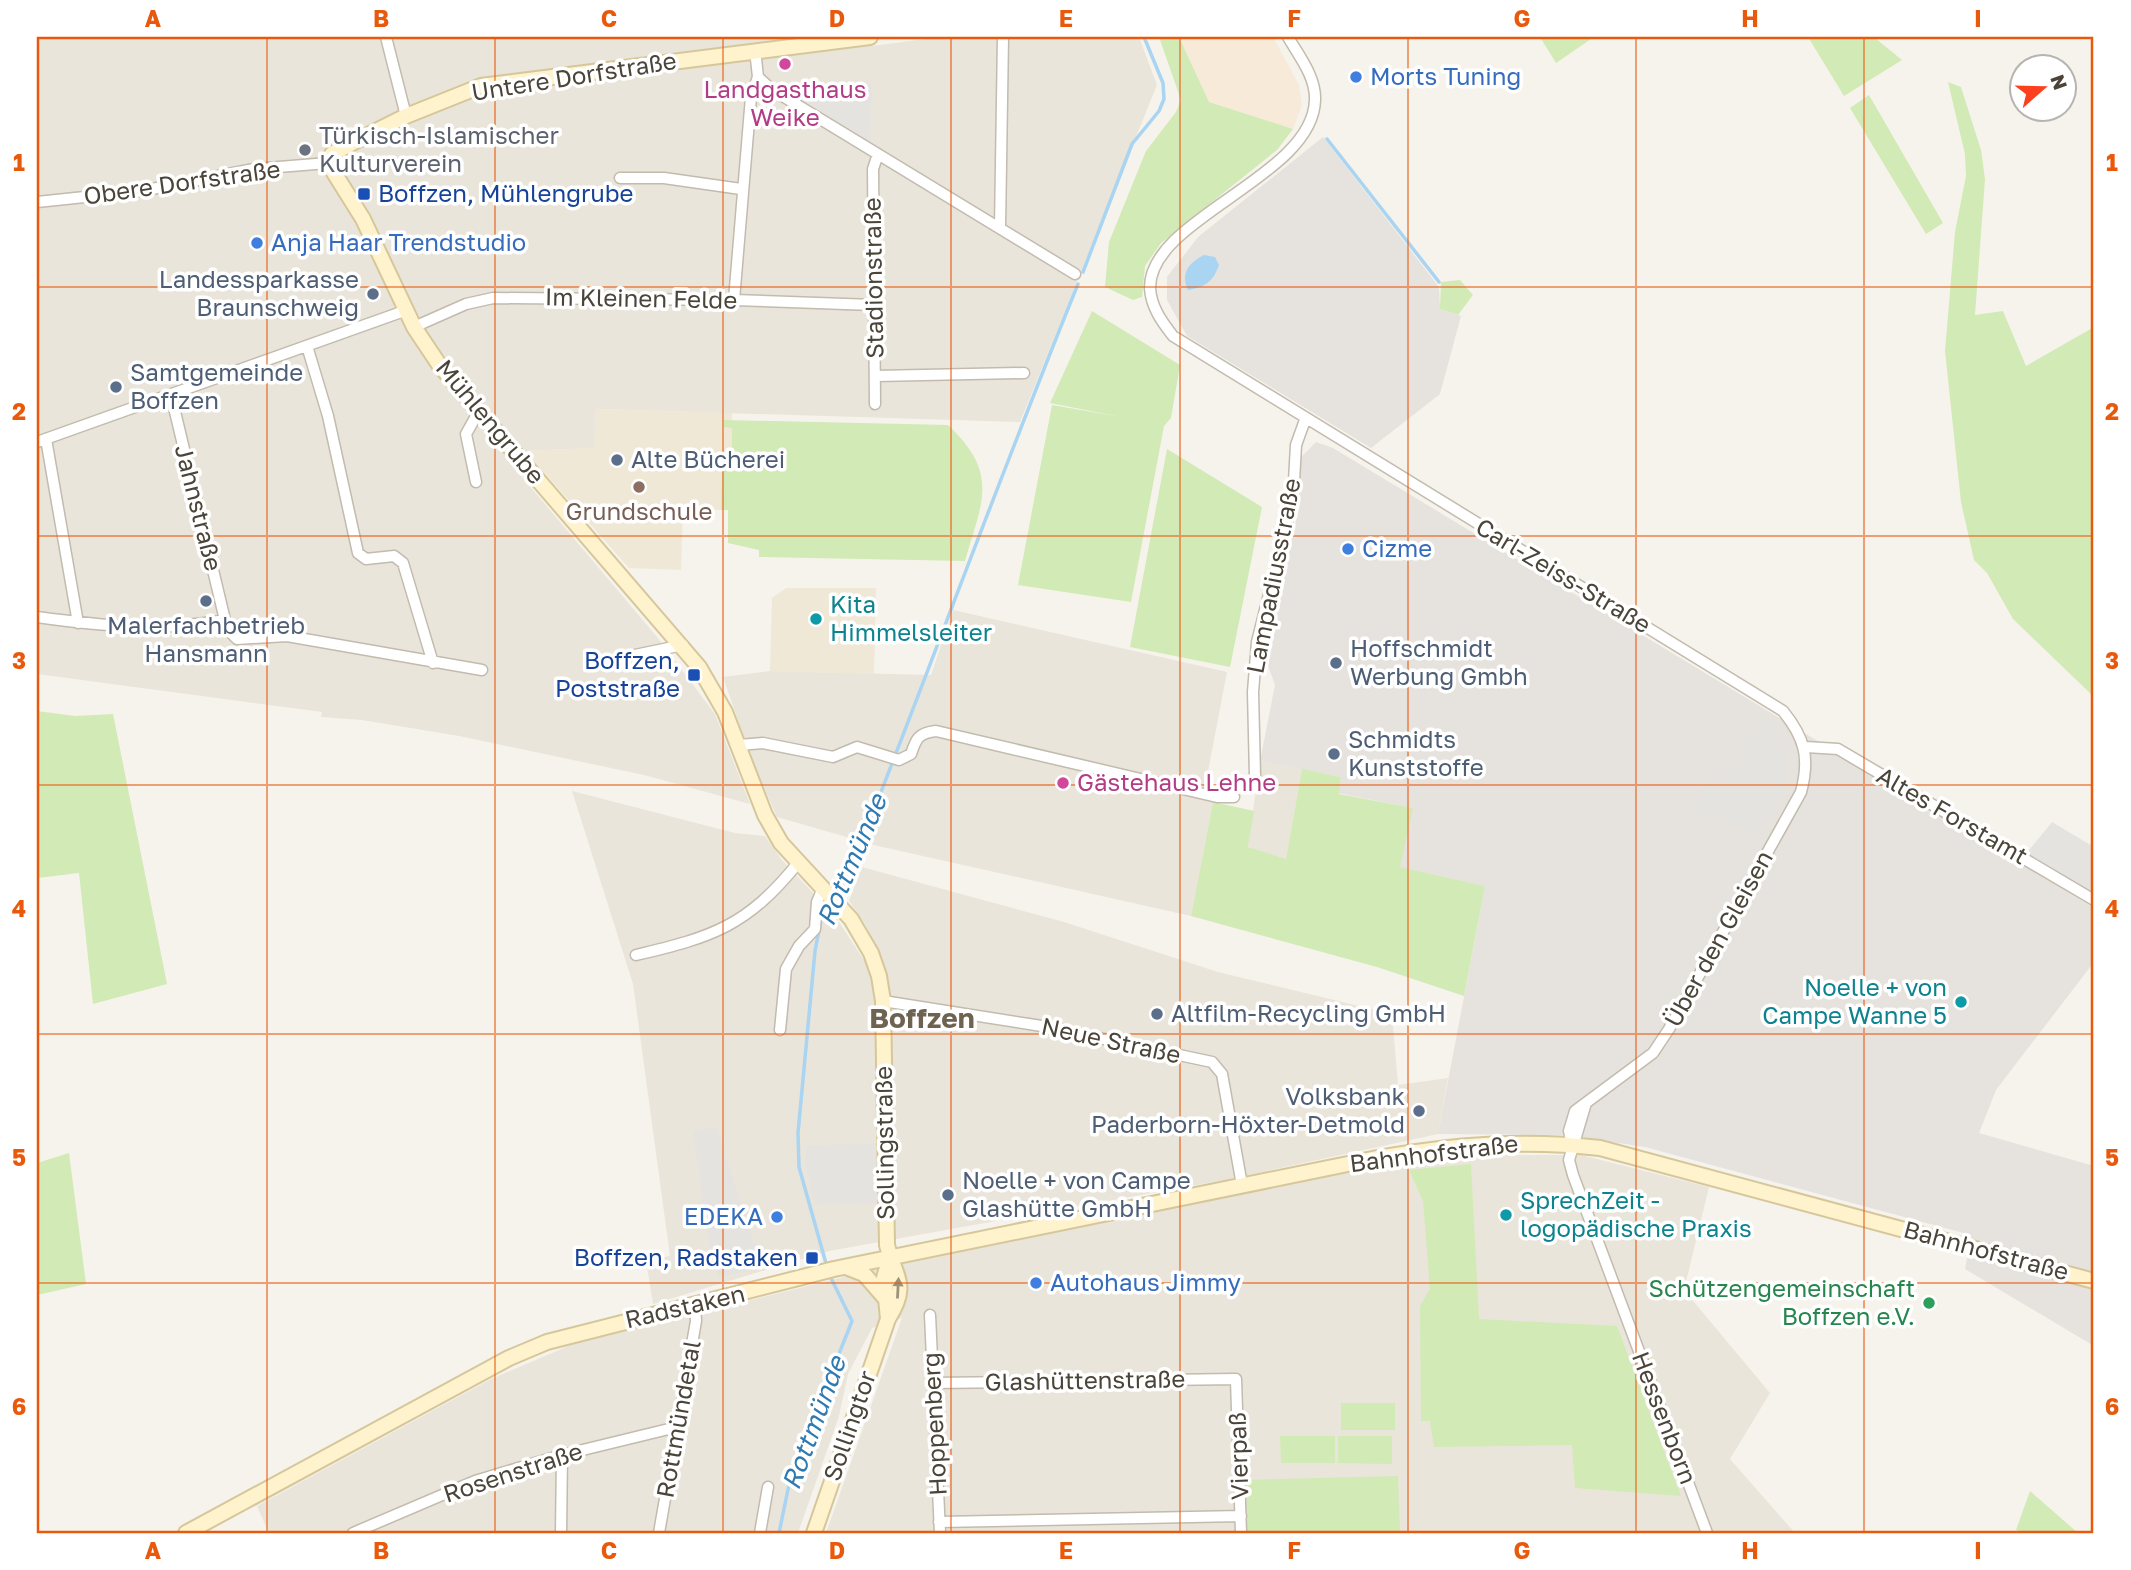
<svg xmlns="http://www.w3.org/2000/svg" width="2131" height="1570" font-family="'Golos Text',sans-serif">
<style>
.residential{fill:#eae5da}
.commercial{fill:#f7ead8}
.industrial{fill:#e6e2dd}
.education{fill:#efe8d6}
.green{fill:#d2eab5}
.parking{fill:#e5e3e0}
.water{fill:#a9d4f2}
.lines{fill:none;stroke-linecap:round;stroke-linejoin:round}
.stream{stroke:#a9d4f2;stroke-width:3.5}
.street-casing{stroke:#c2bbae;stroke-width:13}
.secondary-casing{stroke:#d6c79b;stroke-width:18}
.street{stroke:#fff;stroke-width:10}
.secondary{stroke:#fff3cd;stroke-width:14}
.oneway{fill:#9c937c}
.grid{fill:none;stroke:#e8590c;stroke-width:2;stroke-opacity:0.55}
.hotel-dot{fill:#d1479c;stroke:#fff;stroke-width:2.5}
.shop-dot{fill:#3f7fe0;stroke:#fff;stroke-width:2.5}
.worship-dot{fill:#6b7280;stroke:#fff;stroke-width:2.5}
.transit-dot{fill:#1a4fb4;stroke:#fff;stroke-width:2.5}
.service-dot{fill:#5c6f8a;stroke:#fff;stroke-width:2.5}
.education-dot{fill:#8d6e63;stroke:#fff;stroke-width:2.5}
.culture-dot{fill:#0f9aa8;stroke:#fff;stroke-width:2.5}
.leisure-dot{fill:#2e9e5b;stroke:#fff;stroke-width:2.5}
.labels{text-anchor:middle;stroke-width:7;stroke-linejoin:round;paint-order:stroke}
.street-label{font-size:24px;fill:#4b4439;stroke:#fff}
.shop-label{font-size:24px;fill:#366cbe;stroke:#fff;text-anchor:start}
.hotel-label{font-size:24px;fill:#b23c85;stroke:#fff}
.worship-label{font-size:24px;fill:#5b616d;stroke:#fff;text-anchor:start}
.transit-label{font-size:24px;fill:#164399;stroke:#fff;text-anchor:end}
.service-label{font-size:24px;fill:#4e5e75;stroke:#fff;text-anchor:start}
.education-label{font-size:24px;fill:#785e54;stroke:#fff}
.culture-label{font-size:24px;fill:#0d838f;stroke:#fff;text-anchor:start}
.leisure-label{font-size:24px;fill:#27864d;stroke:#fff;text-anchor:end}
.water-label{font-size:26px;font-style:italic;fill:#2e7ab2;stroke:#fff}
.quarter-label{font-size:28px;font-weight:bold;fill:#6e6250;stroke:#fff}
.neatline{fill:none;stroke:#e8590c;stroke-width:2.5}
.grid-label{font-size:23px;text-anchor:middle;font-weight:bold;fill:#e8590c}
</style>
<rect width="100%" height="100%" fill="#f6f3ec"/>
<path class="residential" d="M37,37H870L872,46L941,37H1139L1157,85L1020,422L596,409L595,448L524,451L517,471L657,637L715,714L750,804L644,775L459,736L362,720L321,717L322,712L37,674Z
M953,610L1227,672L1203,798L1213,802L1191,916L878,846L777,817L753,763L723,677L770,671L931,675Z
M1260,761L1302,769L1286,860L1248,847Z
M572,791L735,833L765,836L782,860L835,916L866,963L880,955L865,924L849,901L862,867L1064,922L1218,972L1392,1014L1398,1085L1448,1078L1438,1134L1230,1179L829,1251L653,1304L646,1260L670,1256L633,984Z
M1433,1155H1581L1709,1187L1684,1290L1770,1393L1730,1459L1795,1533H826L902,1318L872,1328L848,1374L839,1416L798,1533H269L257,1506L491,1379L573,1344L880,1268Z"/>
<path class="commercial" d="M1179,37H1273L1299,85L1302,105L1293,129L1209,102Z"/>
<path class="industrial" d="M1323,137L1439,287L1440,309L1461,316L1440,394L1371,448L1187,336L1167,300V277L1198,237Z
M1316,442L1333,448L2094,908V962L1996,1090L1979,1133L2094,1166V1346L1965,1269L1971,1235L1645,1147L1564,1135L1438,1134L1485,886L1399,867L1412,808L1338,793L1341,777L1260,761L1275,685L1266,660L1300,502L1301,457Z"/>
<path class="education" d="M596,409L732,413V454L722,455L721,510L683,509L681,570L629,568L525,451L594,448Z
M786,588H876L874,674L770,671L772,598Z"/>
<path class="green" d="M1159,37H1179L1209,102L1293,129L1277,150L1161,243L1145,266L1142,297L1133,300L1105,287L1109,242L1146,151L1176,112L1181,100Z
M1540,37H1594L1556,63Z
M1808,37H1874L1902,60L1844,96Z
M1948,82L1961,87L1981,150L1985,179L1975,315L2003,311L2026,366L2094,327V697L2013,619L1987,573L1974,560L1961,502L1945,351L1955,232L1966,176L1965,154Z
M1869,95L1943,223L1926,234L1850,108Z
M1460,280L1473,295L1458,315L1440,309L1441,282Z
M1092,311L1180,365L1171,418L1164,426L1131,602L1018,585L1052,405L1121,417L1050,403Z
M724,420L948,425C1000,474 982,501 965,561L759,557V550L728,543V510H721L722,454H732V428L724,427Z
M1167,449L1262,507L1230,667L1130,647Z
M37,711L75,716L113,714L167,984L93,1004L79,873L37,878Z
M1302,769L1341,777L1339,794L1413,808L1400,867L1485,886L1464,996L1377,967L1191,916L1213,802L1254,811L1248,847L1286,859Z
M69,1153L86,1284L37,1295V1163Z
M1471,1164L1479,1319L1617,1326L1681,1496L1575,1488L1572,1445L1434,1447L1430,1421H1421L1420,1306L1430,1289L1423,1201L1409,1170Z
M1341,1403H1395V1430H1341Z
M1280,1436H1335V1463H1281Z
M1338,1436H1392V1464L1338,1463Z
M1398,1476L1400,1533H1247L1246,1480Z
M2030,1491L2078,1533H2025L2016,1530Z"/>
<path class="parking" d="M838,84L844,88L871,84V142L801,99L800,90Z
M1760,721L1774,730L1780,741L1787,766L1785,780L1766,824L1751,833L1701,808L1699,797L1706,781L1717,787L1726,771L1734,775Z
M2052,822L2094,847V896L2025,855Z
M716,1127L762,1268L718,1277L708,1239L693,1131Z
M876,1144L877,1203L814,1205L805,1162L807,1145Z"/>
<path class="water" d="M1204,255L1215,257L1219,265C1213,282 1205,287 1188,290C1180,273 1189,263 1204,255Z"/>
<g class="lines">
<path class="stream" d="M1327,139L1439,282
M1083,272L1132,144L1159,111L1164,99L1163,83L1144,37
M837,896L845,884C924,685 997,483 1078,284
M827,1267L799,1167L798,1133L815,951L822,915L832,902
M779,1533L791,1475L852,1321L829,1274"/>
<defs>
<path id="street" d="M386,37L406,116
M1288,37C1299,56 1316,77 1315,100C1313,177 1149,218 1150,288C1151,307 1162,322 1173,336L1783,711C1805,738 1810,758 1801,792L1669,1029L1653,1053L1575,1111L1569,1131L1572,1145
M755,50L758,77L771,89L1075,274
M620,178H664L741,189
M37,202L142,191L254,169L328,163
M1000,227L1003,37
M734,300L751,97L758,77
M414,327L466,304L493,298L734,300L873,305
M307,346L328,416L358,553L366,559L394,556L403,563L433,663
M876,376L1024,373
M171,395L225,620
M875,404L873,169L878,154
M46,439L78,623
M37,442L407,310
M476,482L466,434L479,411
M37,617C103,626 159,632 225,620L228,630L237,639L287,636L482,670
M606,661L683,645
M739,745L763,743L833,757L857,747L899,760L911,754C916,739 918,733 936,731L1217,797H1234
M1806,747L1838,749L2094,900
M1255,776L1253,692L1257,642L1293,499L1296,445L1305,420
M636,955C713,937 747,926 798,863
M883,1001L1048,1027L1212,1062L1222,1074L1242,1185
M780,1030L786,969L799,946L815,929L817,902L823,888
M1586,1103L1569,1160L1573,1175L1707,1533
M930,1315L940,1533
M933,1383L1236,1379L1241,1533
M939,1522L1241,1516
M353,1533L475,1481L562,1455L677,1427
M561,1533L562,1455
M659,1533L696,1321L695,1304
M760,1533L768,1487"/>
<path id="secondary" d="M846,1267L864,1274L884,1297
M888,1319L884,1278L890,1257
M186,1533L509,1358L547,1342L834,1269L1377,1158C1452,1145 1524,1139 1600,1148L2094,1281
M814,1533L888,1319C910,1284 895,1278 887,1245L883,1001L879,976L871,953L851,919L781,843L765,815L725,712L699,667L440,366L414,327L363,219L328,163L332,154L352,143L406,116L481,86L870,37"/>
</defs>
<use href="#street" class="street-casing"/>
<use href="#secondary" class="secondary-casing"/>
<use href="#street" class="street"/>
<use href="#secondary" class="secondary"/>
</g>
<defs><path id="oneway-solid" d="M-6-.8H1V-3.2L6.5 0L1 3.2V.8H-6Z" transform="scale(1.75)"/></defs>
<use class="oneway" href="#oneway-solid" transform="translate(898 1288) rotate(-87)"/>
<path class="grid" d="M267,37V1533M495,37V1533M723,37V1533M951,37V1533M1180,37V1533M1408,37V1533M1636,37V1533M1864,37V1533M37,287H2094M37,536H2094M37,785H2094M37,1034H2094M37,1283H2094"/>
<g class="hotel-dot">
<circle cx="785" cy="64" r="7"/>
<circle cx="1063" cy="783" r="7"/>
</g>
<g class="shop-dot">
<circle cx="1356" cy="77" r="7"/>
<circle cx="257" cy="243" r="7"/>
<circle cx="1348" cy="549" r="7"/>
<circle cx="777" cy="1217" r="7"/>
<circle cx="1036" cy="1283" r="7"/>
</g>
<circle class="worship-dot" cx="305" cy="150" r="7"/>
<g class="transit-dot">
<rect x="357" y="187" width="14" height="14" rx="3.5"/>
<rect x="687" y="668" width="14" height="14" rx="3.5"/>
<rect x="805" y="1251" width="14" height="14" rx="3.5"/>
</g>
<g class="service-dot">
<circle cx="373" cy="294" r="7"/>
<circle cx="116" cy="387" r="7"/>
<circle cx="617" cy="460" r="7"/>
<circle cx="206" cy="601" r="7"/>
<circle cx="1336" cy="663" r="7"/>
<circle cx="1334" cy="754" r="7"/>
<circle cx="1157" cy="1014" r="7"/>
<circle cx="1419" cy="1111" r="7"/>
<circle cx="948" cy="1195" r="7"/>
</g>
<circle class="education-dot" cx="639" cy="487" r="7"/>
<g class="culture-dot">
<circle cx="816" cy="619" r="7"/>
<circle cx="1961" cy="1002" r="7"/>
<circle cx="1506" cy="1215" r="7"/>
</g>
<circle class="leisure-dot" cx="1929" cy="1303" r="7"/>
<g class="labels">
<g class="street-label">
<text transform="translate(574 77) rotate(-9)" y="8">Untere Dorfstraße</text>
<text transform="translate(182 183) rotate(-8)" y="8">Obere Dorfstraße</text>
<text transform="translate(874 278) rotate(-91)" y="8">Stadionstraße</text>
<text transform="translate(641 299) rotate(1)" y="8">Im Kleinen Felde</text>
<text transform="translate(490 422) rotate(50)" y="8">Mühlengrube</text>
<text transform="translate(198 508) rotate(76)" y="8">Jahnstraße</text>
<text transform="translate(1274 576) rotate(-79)" y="8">Lampadiusstraße</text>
<text transform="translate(1563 576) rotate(31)" y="8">Carl-Zeiss-Straße</text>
<text transform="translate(1952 816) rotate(30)" y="8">Altes Forstamt</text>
<text transform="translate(1719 939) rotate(-61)" y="8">Über den Gleisen</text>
<text transform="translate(1111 1041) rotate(12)" y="8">Neue Straße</text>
<text transform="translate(885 1143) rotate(-91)" y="8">Sollingstraße</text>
<text transform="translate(1434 1154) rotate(-7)" y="8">Bahnhofstraße</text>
<text transform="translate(1986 1251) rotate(15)" y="8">Bahnhofstraße</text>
<text transform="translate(685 1307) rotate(-13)" y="8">Radstaken</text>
<text transform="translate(1085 1381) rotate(-1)" y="8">Glashüttenstraße</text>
<text transform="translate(1664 1418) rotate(69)" y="8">Hessenborn</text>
<text transform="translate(679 1419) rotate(-80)" y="8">Rottmündetal</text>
<text transform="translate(935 1424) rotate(-93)" y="8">Hoppenberg</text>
<text transform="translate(850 1426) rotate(-71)" y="8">Sollingtor</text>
<text transform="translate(1239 1456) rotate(-92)" y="8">Vierpaß</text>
<text transform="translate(513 1473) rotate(-18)" y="8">Rosenstraße</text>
</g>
<g class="shop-label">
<text x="1370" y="85">Morts Tuning</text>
<text x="271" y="251">Anja Haar Trendstudio</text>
<text x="1362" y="557">Cizme</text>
<text x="763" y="1225" text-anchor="end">EDEKA</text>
<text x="1050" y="1291">Autohaus Jimmy</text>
</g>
<g class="hotel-label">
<text x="785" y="98">Landgasthaus<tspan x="785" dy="28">Weike</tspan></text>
<text x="1077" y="791" text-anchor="start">Gästehaus Lehne</text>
</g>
<g class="worship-label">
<text x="319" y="144">Türkisch-Islamischer<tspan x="319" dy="28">Kulturverein</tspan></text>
</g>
<g class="transit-label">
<text x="378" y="202" text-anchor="start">Boffzen, Mühlengrube</text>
<text x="680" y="669">Boffzen,<tspan x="680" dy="28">Poststraße</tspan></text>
<text x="798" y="1266">Boffzen, Radstaken</text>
</g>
<g class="service-label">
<text x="359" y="288" text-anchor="end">Landessparkasse<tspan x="359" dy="28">Braunschweig</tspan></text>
<text x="130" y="381">Samtgemeinde<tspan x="130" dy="28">Boffzen</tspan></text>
<text x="631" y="468">Alte Bücherei</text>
<text x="206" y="634" text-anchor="middle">Malerfachbetrieb<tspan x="206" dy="28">Hansmann</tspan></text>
<text x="1350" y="657">Hoffschmidt<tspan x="1350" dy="28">Werbung Gmbh</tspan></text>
<text x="1348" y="748">Schmidts<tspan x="1348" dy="28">Kunststoffe</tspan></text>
<text x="1171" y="1022">Altfilm-Recycling GmbH</text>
<text x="1405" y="1105" text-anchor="end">Volksbank<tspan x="1405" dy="28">Paderborn-Höxter-Detmold</tspan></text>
<text x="962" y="1189">Noelle + von Campe<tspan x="962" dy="28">Glashütte GmbH</tspan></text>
</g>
<g class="education-label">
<text x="639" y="520">Grundschule</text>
</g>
<g class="culture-label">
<text x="830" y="613">Kita<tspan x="830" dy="28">Himmelsleiter</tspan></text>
<text x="1947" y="996" text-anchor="end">Noelle + von<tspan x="1947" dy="28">Campe Wanne 5</tspan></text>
<text x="1520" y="1209">SprechZeit -<tspan x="1520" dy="28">logopädische Praxis</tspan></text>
</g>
<g class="leisure-label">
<text x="1915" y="1297">Schützengemeinschaft<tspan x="1915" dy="28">Boffzen e.V.</tspan></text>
</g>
<g class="water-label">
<text transform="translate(852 860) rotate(-67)" y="9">Rottmünde</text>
<text transform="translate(814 1423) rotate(-70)" y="9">Rottmünde</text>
</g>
<g class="quarter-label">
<text x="922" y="1028">Boffzen</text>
</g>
</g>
<rect width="2131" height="1570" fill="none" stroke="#ffffff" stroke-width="77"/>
<g transform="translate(2043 88) rotate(70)"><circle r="33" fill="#ffffff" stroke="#b7b4b0" stroke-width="2"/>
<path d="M0-5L12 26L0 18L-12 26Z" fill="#fc3f1d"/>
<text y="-10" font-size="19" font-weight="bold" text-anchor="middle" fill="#4b4439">N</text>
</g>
<rect x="38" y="38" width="2054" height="1494" class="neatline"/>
<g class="grid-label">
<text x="153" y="27">A</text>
<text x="381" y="27">B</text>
<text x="609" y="27">C</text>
<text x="837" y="27">D</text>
<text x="1066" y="27">E</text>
<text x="1294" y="27">F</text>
<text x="1522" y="27">G</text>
<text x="1750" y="27">H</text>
<text x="1978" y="27">I</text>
<text x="19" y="171">1</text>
<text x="2112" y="171">1</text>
<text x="19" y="420">2</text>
<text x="2112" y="420">2</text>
<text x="19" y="669">3</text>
<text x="2112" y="669">3</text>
<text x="19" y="917">4</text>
<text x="2112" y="917">4</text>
<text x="19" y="1166">5</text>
<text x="2112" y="1166">5</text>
<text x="19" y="1415">6</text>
<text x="2112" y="1415">6</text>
<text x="153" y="1559">A</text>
<text x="381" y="1559">B</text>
<text x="609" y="1559">C</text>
<text x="837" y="1559">D</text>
<text x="1066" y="1559">E</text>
<text x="1294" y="1559">F</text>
<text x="1522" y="1559">G</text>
<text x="1750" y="1559">H</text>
<text x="1978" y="1559">I</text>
</g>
</svg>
